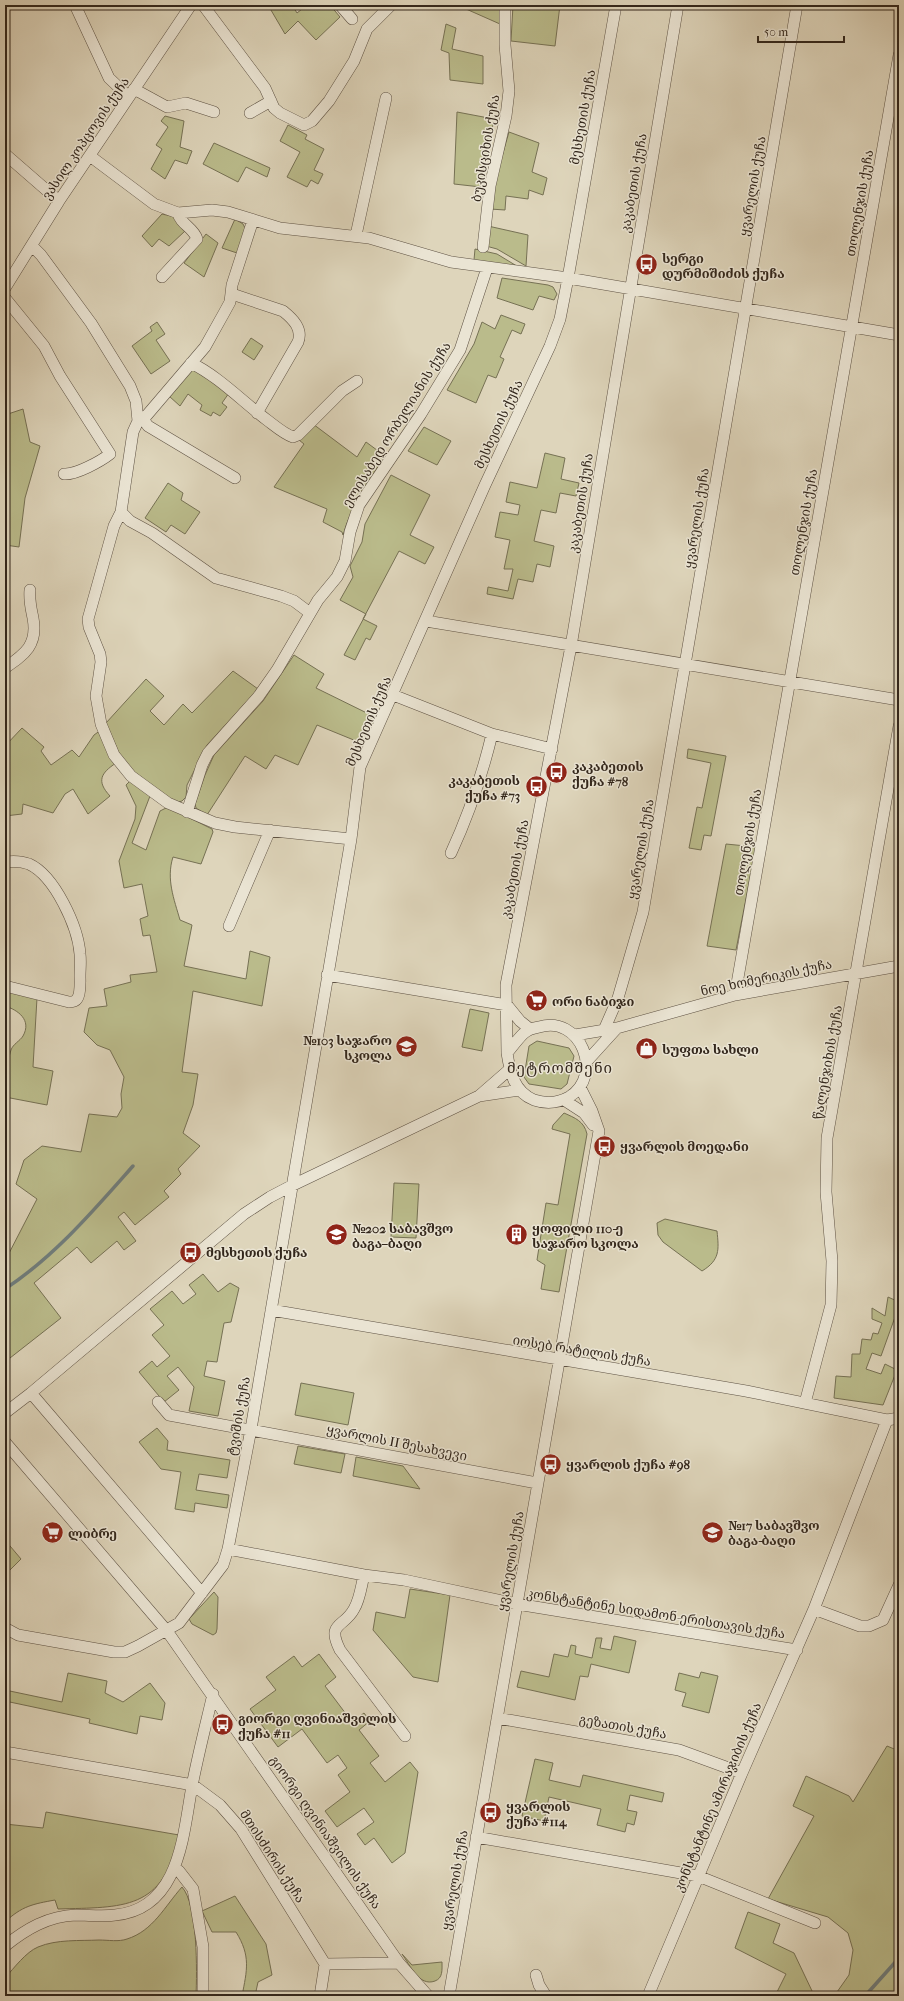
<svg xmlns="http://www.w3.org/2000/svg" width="904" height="2001" font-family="'IM FELL French Canon','Noto Serif Georgian',serif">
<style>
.green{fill:#babb8b;stroke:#767154}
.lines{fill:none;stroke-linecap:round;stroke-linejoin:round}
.stream{stroke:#707d7c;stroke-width:3.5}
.minor-casing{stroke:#5e5244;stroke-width:12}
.minor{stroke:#eae4d3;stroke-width:11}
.labels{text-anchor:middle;stroke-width:3;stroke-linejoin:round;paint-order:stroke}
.street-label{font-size:13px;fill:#33271c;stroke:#eae4d3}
.poi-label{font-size:13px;font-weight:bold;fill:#33271c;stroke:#eae4d3;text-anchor:start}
.quarter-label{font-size:15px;letter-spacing:1px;fill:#33271c;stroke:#eae4d3}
</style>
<rect width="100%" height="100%" fill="#ded5bb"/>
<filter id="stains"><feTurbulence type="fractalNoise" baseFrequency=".005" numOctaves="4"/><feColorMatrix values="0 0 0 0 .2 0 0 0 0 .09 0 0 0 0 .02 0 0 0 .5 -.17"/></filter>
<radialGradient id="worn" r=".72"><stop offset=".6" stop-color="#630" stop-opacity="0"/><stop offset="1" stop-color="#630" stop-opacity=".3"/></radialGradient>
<path class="green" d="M268,5H292L297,13L307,5L313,9L317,5H330L340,17L316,40L298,21L285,34Z
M457,5H500V24Z
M513,5H560L555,46L511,41Z
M446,24L456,28L452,49L483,56V84L450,80L449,53L441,50Z
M457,112L494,119L481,187L454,184Z
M165,116L184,121L180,147L192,151L187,164L175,160L165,179L151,169L162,149L156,145L168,127L161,121Z
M288,125L307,135L305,139L324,149L314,170L323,174L318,184L311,180L307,187L287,177L300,152L280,141Z
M509,132L539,143L532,172L547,178L543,195L529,190L528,199L506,196L505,210L490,209L496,177Z
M214,143L270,168L267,177L246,167L238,182L203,164Z
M162,214L175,217L185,231L169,246L159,239L152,247L142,236Z
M235,219L243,224L245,228L240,254L222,248Z
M488,226L528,235L526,266L497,249L486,246Z
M206,234L218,243L204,277L184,263Z
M475,249L497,254L520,268L474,260Z
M502,278L548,285L553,287L557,294L554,300L539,296L533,310L497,298Z
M501,315L525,324L521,334L512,330L500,357L504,359L496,378L488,375L476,403L447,390L474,344L482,322L495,329Z
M157,322L165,334L156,340L170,361L151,374L132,346L152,331L150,327Z
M251,338L263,346L254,360L242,352Z
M194,370L229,393L222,403L227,407L220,416L213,412L211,416L200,410L202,405L188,394L180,406L169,396L191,371Z
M23,409L30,442L40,446L25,498L19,547L5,545V415Z
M313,424L357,457L366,442L385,456C369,481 351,506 343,535L342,532L323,522L327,509L274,487L304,444L299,440Z
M424,427L451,441L437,465L408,451Z
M545,453L565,458L561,479L579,483L576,496L560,493L556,513L541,510L534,541L554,546L550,567L537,564L533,582L518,579L513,599L487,594L488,587L508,591L513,569H504L510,540L495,537L500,512L518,515L520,505L506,502L510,482L537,488Z
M391,475L430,495L410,535L434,547L425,564L399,551L363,619L377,626L370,640L366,638L355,660L344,655L366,614L340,600L353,577L350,566L362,542L365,524Z
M168,483L183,493L181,500L200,512L185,534L171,525L166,532L145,518Z
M294,655L324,674L316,688L377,718L366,745L317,725L298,765L275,755L266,769L245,756L207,815L196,808L195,804L205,775L214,755L263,701Z
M233,671L258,689L207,745L187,785L186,797L182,801L175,803L128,767L122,760L106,723L146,679L164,696L150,711L164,725L183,704L192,713Z
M22,728L44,747L41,751L51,765L72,750L79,757L94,735L101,730L116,763C101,773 96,781 110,796L88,814L73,789L65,794L53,813L23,804L22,814L5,816V746Z
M688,749L726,756L711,836L704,835L701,850L689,848L697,807L702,808L711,763L687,758Z
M130,781L150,796L132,843L146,850L160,811L168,807L212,829L213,832L201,864L173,857C166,879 174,899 180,920L192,925L184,966L246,979L250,951L270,957L262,1006L193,991L182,1072L198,1074L193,1105L183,1133L200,1146L178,1169L181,1174L164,1191L169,1197L135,1225L124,1212L118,1217L136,1241L124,1250L117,1241L91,1263L77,1247L34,1283L61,1318L10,1358L5,1352V1261L37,1199L16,1184L24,1160L42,1146L81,1152L89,1114L117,1117L122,1108L121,1094L124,1077L110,1050L97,1045L84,1032L89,1008L107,1006L104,989L131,982L130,975L157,972L150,935L143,936L140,919L148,916L142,884L124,888L119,861L135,819L136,806L126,785Z
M726,844L756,847L736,950L707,946Z
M5,989L37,998L33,1067L53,1071L47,1105L5,1097C5,1084 7,1062 11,1050C13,1044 20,1041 23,1036C32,1020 18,1010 5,1006Z
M470,1009L489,1013L482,1051L462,1047Z
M537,1041L569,1048L574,1056L567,1084L561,1089L529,1084L524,1077L529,1046Z
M564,1113C575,1118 584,1121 587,1134L559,1292L541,1289L545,1265L537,1260L546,1203L558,1205L570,1134L552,1129L553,1125Z
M394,1183L419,1184L416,1238L391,1237Z
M665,1219L717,1231C719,1250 720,1260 702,1271L663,1242L658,1235L657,1223Z
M203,1274L218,1292L230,1283L239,1288L231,1322L224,1323L217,1362L207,1361L204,1376L225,1381L218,1416L189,1411L194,1387L178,1367L167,1376L179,1390L164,1402L139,1372L152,1361L157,1367L170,1356L152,1335L164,1325L150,1309L172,1291L183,1304L196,1294L189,1285Z
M888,1297L899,1302V1306L881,1356L872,1353L866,1369L881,1374L885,1364L897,1370L883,1405L834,1398L836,1376L851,1377L852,1354H860L862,1339L871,1340L873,1333L878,1334L882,1323L872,1319V1308L885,1316Z
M301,1383L354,1393L348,1425L295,1415Z
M157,1428L168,1441L167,1450L230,1460L227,1478L199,1474L196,1490L229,1495L227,1508L195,1503L194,1512L175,1509L181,1472L161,1469L139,1442Z
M298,1446L345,1454L341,1473L294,1464Z
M356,1457L403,1466L420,1489L353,1476Z
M5,1540L21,1559L8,1572L5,1568Z
M410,1589L450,1595L438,1682L413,1677L373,1630L376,1612L405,1618Z
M214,1592L218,1597L217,1629L216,1633L213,1635L192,1624L189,1619Z
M614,1636L636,1641L629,1673L591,1664L588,1677L580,1676L575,1700L517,1687L521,1671L549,1677L554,1654L568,1657L571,1645L576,1646L575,1654L592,1658L596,1638H602L600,1648L611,1650Z
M319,1654L336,1677L325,1686L352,1722L364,1713L370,1721L359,1730L379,1756L370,1763L385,1782L410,1762L418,1772L405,1853L392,1863L374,1838L365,1845L357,1834L374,1822L364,1808L337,1827L325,1811L350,1792L338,1775L347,1768L338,1755L327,1763L302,1729L278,1747L250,1709L276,1690L266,1677L294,1656L302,1667Z
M701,1672L718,1676L709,1713L682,1706L686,1693L675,1690L679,1673L699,1678Z
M68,1673L107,1681L105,1693L123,1702L150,1683L165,1703L162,1720L140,1716L137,1734L89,1723L90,1719L5,1701V1690L62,1702Z
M887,1746L899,1751V1996H775L786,1974L735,1948L748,1912L780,1924L773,1943L794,1953L813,1993L837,1992L849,1975L853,1950L848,1933L828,1917L768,1899L814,1816L793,1806L806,1776L849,1796L853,1802Z
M535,1759L553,1763L549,1780L580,1787L583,1775L664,1793L662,1802L630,1795L627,1810L637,1812L634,1825L627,1823L625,1832L597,1825L601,1809L549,1797L544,1821L522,1816Z
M46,1812L179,1835C164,1911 123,1907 58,1909L55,1900C33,1904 22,1906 5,1922V1824L43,1828Z
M182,1887C198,1905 197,1972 196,1996H5V1978C14,1968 26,1952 38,1947C57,1939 80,1941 99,1940C108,1940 119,1942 127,1939C153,1931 165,1906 182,1887Z
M235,1896L266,1944L272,1975L258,1982L255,1996H242C247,1970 251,1956 236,1932H212L202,1911Z
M402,1954L412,1965L442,1962C442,1970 443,1978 435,1981C419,1987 410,1965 402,1954Z"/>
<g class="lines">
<path class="stream" d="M5,1289C55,1256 94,1210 133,1166
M865,1996L899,1958"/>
<defs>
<path id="minor" d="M75,5L109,78L129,97
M203,5L265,88L274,108L280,113L304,125L312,121L329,101L354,61L367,29L391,5
M340,5L352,19
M134,89L167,107L186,103L214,112
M250,113L271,101
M5,154L59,201
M90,156L154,204L178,213L212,210L228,212L280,228L369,238L451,262L568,278L899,335
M253,220L232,285L230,302L224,313L205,347L147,415L138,421L133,432L121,512L114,526L88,619L89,627L100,654L101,662L96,696L101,724L114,755L131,776L168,803L215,823L235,827L351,839
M356,235L386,98
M32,246L41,255L91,323L130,386L136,401L138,421
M483,247L490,186L506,116L509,91L505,45V5
M162,277L197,239C194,228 180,224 178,213
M5,288L59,201L191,5
M232,294L283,311C293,319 303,329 298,342L257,413
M5,298L44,346L60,376L110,454C101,461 76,475 64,474
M191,363C218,376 243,402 267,420C275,426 284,434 293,437L298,435L342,391L357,381
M143,419L148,426L235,478
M121,512L130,521L152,533L216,578L281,596L294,601L310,613
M426,621L899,700
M5,668C25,654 38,645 33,618C31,608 29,601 30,590
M393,695L492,734L552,749
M187,812L202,765L208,753L258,697L277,670L318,600L337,577L345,561L350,532L359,505L421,414L460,350L487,268
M451,853C469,814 482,776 492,734
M5,862C13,861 21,861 29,864C55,876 78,927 80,954C81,961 80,969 80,976C80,982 81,994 77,999C75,1002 72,1002 69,1002L5,986
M229,926L270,830
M327,975L507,1005L520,1021L530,1029
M735,995L899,55
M604,1030L618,998L643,912L797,5
M575,1035L617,1028L735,995L899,966
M507,1053C512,1047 517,1040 523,1034C527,1030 533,1028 539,1027C580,1014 605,1075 569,1097C558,1103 546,1104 534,1100C514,1092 510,1072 507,1053L506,985L571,646L678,5
M587,1061L617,1028
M479,1096L520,1090
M564,1100L584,1113L593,1125
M271,1310L746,1391L887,1420
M31,1393L202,1593
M158,1402L169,1415L537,1483
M805,1403L831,1305L832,1261L826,1192L827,1138L899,726
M5,1413L31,1393L244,1214L270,1197L293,1185L479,1096L510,1069
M5,1442L167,1631L399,1963L428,1996
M228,1549L364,1575L404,1580L517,1604L797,1650
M364,1575C361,1587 360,1599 354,1609C344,1628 326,1622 340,1650L405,1736
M814,1609L860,1626H869L883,1620L899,1585
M5,1628L18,1635L114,1652H125L138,1646L179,1623L223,1565L228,1549L251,1429L351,839L360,767L485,485L550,346L560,319L568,278L616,5
M497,1718L679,1750L742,1773
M5,1752L193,1785L220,1805L241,1829L325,1964L320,1996
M476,1837L698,1876L815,1923
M174,1870L179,1871L193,1889L203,1947V1996
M5,1946C26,1929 48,1916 76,1915C89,1915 102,1917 115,1915C180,1909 183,1835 192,1786C198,1755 206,1724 213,1694
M325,1964L399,1963
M536,1975L539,1985L546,1996
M449,1996L599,1131L592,1111L580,1087
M648,1996L742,1773L814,1609L887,1420L899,1418"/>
</defs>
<use href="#minor" class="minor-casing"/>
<use href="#minor" class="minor"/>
</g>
<defs>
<symbol id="bus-disc" viewBox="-11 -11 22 22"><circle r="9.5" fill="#8f2418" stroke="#eae4d3"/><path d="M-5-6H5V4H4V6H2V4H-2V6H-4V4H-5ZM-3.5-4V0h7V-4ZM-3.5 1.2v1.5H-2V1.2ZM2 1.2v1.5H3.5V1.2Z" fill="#fff"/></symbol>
<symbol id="supermarket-disc" viewBox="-11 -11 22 22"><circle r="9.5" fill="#8f2418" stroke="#eae4d3"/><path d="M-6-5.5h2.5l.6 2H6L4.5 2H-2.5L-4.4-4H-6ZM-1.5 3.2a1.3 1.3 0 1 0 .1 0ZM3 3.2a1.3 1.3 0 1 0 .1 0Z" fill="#fff"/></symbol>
<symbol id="school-disc" viewBox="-11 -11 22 22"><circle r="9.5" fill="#8f2418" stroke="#eae4d3"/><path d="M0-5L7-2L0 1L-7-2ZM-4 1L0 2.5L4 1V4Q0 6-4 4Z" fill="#fff"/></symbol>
<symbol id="shop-disc" viewBox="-11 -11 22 22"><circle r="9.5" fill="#8f2418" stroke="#eae4d3"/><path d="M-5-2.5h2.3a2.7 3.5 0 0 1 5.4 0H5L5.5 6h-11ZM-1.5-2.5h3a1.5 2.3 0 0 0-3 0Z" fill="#fff"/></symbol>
<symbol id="building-disc" viewBox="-11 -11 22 22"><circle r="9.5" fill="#8f2418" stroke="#eae4d3"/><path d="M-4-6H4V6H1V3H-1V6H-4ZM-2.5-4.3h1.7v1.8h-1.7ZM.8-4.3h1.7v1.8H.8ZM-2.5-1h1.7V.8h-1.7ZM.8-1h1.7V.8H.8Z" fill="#fff"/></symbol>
</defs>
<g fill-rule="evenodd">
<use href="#bus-disc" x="634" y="252" width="25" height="25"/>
<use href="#bus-disc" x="544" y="760" width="25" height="25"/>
<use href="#bus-disc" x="524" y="774" width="25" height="25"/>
<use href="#supermarket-disc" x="524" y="988" width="25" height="25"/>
<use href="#school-disc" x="394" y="1034" width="25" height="25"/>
<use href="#shop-disc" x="634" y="1036" width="25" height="25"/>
<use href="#bus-disc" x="592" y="1134" width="25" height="25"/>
<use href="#school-disc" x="324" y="1222" width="25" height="25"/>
<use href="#building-disc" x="504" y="1222" width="25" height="25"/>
<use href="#bus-disc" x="178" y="1240" width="25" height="25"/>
<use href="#bus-disc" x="538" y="1452" width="25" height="25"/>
<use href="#school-disc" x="700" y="1520" width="25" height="25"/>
<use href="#supermarket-disc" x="40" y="1520" width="25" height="25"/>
<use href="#bus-disc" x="210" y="1712" width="25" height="25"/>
<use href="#bus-disc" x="478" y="1800" width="25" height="25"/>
</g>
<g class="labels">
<g class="street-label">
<text transform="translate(582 117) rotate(-80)" y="5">მესხეთის ქუჩა</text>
<text transform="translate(85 138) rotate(-56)" y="5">ვასილ კოპცოვის ქუჩა</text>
<text transform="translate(485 148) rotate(-80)" y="5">ბუკისციხის ქუჩა</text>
<text transform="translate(633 183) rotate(-80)" y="5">კაკაბეთის ქუჩა</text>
<text transform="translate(752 186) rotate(-80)" y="5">ყვარელის ქუჩა</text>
<text transform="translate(859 203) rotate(-80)" y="5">თოლენჯის ქუჩა</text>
<text transform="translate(396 424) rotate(-58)" y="5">ელისაბედ ორბელიანის ქუჩა</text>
<text transform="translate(498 424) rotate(-65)" y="5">მესხეთის ქუჩა</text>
<text transform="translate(580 503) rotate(-81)" y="5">კაკაბეთის ქუჩა</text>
<text transform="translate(696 518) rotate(-81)" y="5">ყვარელის ქუჩა</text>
<text transform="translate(803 522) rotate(-80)" y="5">თოლენჯის ქუჩა</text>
<text transform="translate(368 721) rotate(-67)" y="5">მესხეთის ქუჩა</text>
<text transform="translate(747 842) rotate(-80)" y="5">თოლენჯის ქუჩა</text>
<text transform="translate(640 849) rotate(-80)" y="5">ყვარელის ქუჩა</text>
<text transform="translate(514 869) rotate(-79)" y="5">კაკაბეთის ქუჩა</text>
<text transform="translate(766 977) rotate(-12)" y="5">ნოე ხომერიკის ქუჩა</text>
<text transform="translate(827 1062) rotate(-80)" y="5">წალენჯიხის ქუჩა</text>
<text transform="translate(582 1350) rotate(9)" y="5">იოსებ რატილის ქუჩა</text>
<text transform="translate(238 1416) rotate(-80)" y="5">ტვიშის ქუჩა</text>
<text transform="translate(397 1442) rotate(11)" y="5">ყვარლის II შესახვევი</text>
<text transform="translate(510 1561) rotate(-80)" y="5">ყვარელის ქუჩა</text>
<text transform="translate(656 1613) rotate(9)" y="5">კონსტანტინე სიდამონ-ერისთავის ქუჩა</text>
<text transform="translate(623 1726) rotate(10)" y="5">გეზათის ქუჩა</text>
<text transform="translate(717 1797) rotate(-67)" y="5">კონსტანტინე ამირაჯიბის ქუჩა</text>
<text transform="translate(326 1832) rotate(55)" y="5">გიორგი ღვინიაშვილის ქუჩა</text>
<text transform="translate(273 1856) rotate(57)" y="5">მთისძირის ქუჩა</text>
<text transform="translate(454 1880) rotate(-80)" y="5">ყვარელის ქუჩა</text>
</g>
<g class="poi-label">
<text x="662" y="263">სერგი<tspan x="662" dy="15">დურმიშიძის ქუჩა</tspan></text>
<text x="572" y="771">კაკაბეთის<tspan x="572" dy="15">ქუჩა #78</tspan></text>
<text x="520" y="785" text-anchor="end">კაკაბეთის<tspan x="520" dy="15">ქუჩა #73</tspan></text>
<text x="552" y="1006">ორი ნაბიჯი</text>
<text x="392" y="1045" text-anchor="end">№103 საჯარო<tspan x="392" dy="15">სკოლა</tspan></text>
<text x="662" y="1054">სუფთა სახლი</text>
<text x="620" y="1151">ყვარლის მოედანი</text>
<text x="352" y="1233">№202 საბავშვო<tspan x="352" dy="15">ბაგა–ბაღი</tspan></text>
<text x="532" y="1233">ყოფილი 110-ე<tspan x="532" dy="15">საჯარო სკოლა</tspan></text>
<text x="206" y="1257">მესხეთის ქუჩა</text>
<text x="566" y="1469">ყვარლის ქუჩა #98</text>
<text x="728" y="1530">№17 საბავშვო<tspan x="728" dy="15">ბაგა-ბაღი</tspan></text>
<text x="68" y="1538">ლიბრე</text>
<text x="238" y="1723">გიორგი ღვინიაშვილის<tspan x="238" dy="15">ქუჩა #11</tspan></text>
<text x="506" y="1811">ყვარლის<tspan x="506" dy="15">ქუჩა #114</tspan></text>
</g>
<g class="quarter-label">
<text x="560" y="1073">მეტრომშენი</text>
</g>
</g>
<rect width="904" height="2001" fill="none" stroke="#ded5bb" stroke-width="20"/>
<rect x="6" y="6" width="892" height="1989" fill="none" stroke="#33271c" stroke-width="2"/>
<rect x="10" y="10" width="884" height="1981" fill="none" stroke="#33271c"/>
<path d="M758 36v6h86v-6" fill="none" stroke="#33271c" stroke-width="2"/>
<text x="764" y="36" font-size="12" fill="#33271c" stroke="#eae4d3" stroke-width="3" paint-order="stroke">50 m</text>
<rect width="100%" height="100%" filter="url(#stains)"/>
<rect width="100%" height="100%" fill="url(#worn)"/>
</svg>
